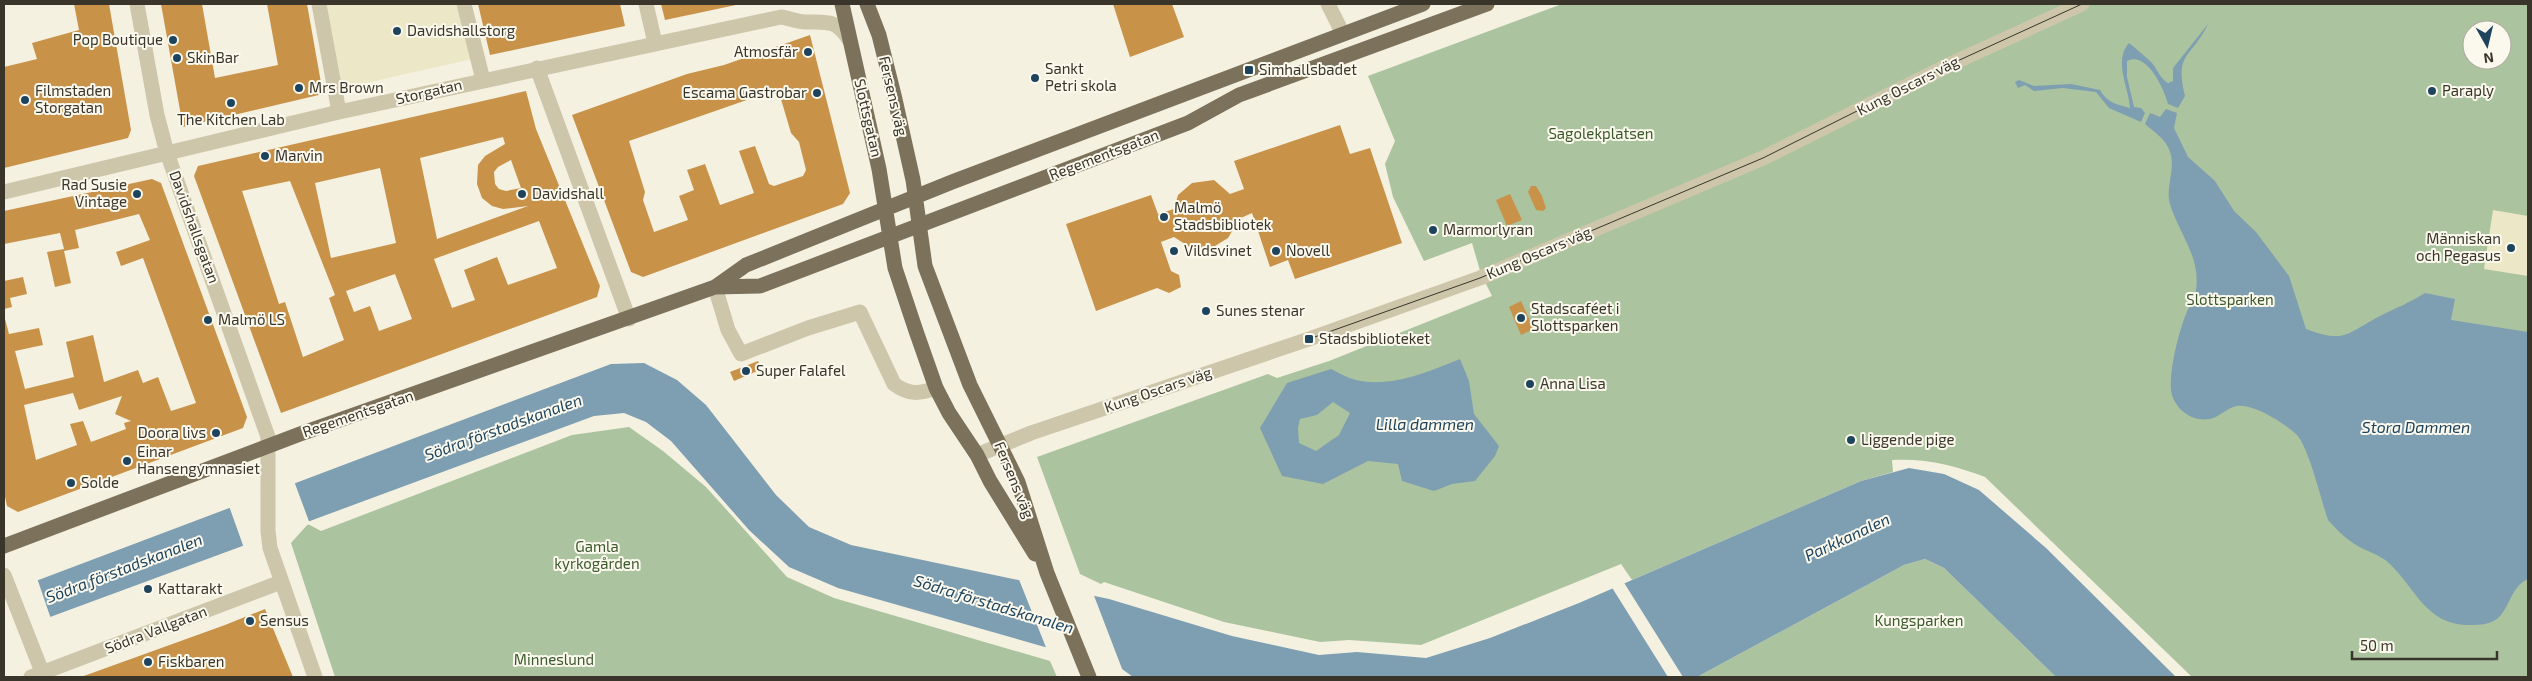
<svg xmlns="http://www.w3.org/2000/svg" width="2532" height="681" font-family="'Exo 2',sans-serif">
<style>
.green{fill:#abc49f;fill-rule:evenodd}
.plaza{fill:#ece8c7}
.water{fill:#7e9eb2;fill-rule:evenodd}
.pier{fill:#f4f1e0}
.building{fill:#c99249;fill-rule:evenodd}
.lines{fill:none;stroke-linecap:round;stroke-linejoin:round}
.minor{stroke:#cdc6ab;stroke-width:15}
.major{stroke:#7c715b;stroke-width:15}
.tram{stroke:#3a352a;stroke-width:1}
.poi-dot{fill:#1e445d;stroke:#fbf9ed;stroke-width:2}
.labels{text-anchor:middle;stroke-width:4;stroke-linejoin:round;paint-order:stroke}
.poi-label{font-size:15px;fill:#3a352a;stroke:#fbf9ed;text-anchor:start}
.street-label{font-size:15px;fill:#3a352a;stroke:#fbf9ed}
.park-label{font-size:15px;fill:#3b592d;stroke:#fbf9ed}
.water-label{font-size:16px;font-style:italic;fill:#1e445d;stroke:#fbf9ed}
</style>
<rect width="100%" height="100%" fill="#f4f1e0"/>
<path class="green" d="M1562,4H2528V677H2192L1985,477C1954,465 1926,458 1892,460L1893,472L1861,481L1632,580L1621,564L1421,645L1349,640L1320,642L1224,622L1104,582L1101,584L1080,574L1037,457L1268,374L1277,378L1329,361L1492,296L1481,274L1472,243L1424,261L1393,197L1385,164L1395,141L1368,76ZM2472,30H2502V60H2472Z
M629,427L663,451L706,487L787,577L834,598L1050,661L1057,677H335L291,543L308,524L321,531L572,435Z
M1925,559L1944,568L2056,677H1697L1904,565Z"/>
<path class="plaza" d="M319,4H464L477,58L335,90Z
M2493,210L2528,216V276L2484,269Z"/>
<path class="water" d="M2208,24C2192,58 2174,52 2185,96L2178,108L2168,104C2164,89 2147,51 2127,61V77L2134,107L2141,108L2145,113L2141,122L2109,108L2096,92L2063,88L2034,91L2025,85L2018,88L2015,82L2019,80L2034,86L2071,84L2100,90C2106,102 2118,105 2130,108C2129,88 2113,61 2129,43C2134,47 2145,56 2150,61C2157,67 2159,78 2168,83L2173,81V68Z
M2166,109L2177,113L2174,128L2188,157L2215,181L2234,211L2256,232L2289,276L2306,329C2346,344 2347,333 2380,316C2396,308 2411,302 2425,293L2455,299L2451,320L2528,332V579C2508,587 2510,617 2489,623C2482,625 2474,625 2467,625C2426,624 2415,588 2390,564C2380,554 2364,551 2353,543C2344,537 2336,529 2328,520C2322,502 2308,446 2297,435C2286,424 2253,403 2237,406C2227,408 2219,417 2210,419C2193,422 2177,411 2172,395C2167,377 2179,331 2186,314C2189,306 2195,298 2196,290C2201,257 2179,234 2170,204C2165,189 2176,168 2170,152C2167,140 2154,132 2145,124L2150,113L2160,117Z
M1460,359L1469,381L1474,414L1499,446L1495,456L1475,481L1452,484L1434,491L1402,481L1398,464L1368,461L1323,484L1282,476L1260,428L1287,383L1331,369C1339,373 1348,378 1356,380C1391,388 1428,372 1460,359ZM1333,402L1350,413L1339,435L1316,451L1299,443L1298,428L1300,419L1317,415Z
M644,363L677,380L706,405L776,495L809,527L851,545L1109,599L1232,636L1319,655L1357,652L1426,658L1490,638L1579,603L1861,481L1909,468L1944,474L1979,490L2046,548L2176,677H2056L1944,568L1925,559L1904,565L1697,677H1133L1122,669L838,588L789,567L749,530L671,441L646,422L624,413L594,416L4,634V593L611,364Z"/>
<path class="pier" d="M294,481L310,524L244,548L229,506Z
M1018,577L1093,593L1124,674L1047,650Z
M37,578L51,619L4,636V591Z
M1623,581L1683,677H1668L1611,586Z"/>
<path class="building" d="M74,4H109L131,130L128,138L4,168V67L37,59L32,43L79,30Z
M161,4H202L215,78L278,65L267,4H307L323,94L183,127Z
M478,4H620L625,26L490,55Z
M661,4H736V5L665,20Z
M1113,4H1172L1184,37L1130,57Z
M810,35L850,193L843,204L643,277L631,272L572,115L687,74L724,65ZM778,89L791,133L799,142L806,170L803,176L774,186L769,184L755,146L739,151L754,193L720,205L705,164L687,170L694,190L679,196L688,220L654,232L643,200L645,192L629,141Z
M526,91L536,129L600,286L597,297L281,413L194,176L198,166ZM503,137L505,144L485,156L478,165L477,184L482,198L492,206L503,209L528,206L437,239L420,158ZM511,160L521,188L506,191L499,189L495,184L494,172L498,167ZM380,168L396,243L331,258L315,183ZM290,181L335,295L329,298L344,340L303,357L285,302L279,304L242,191ZM539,221L557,268L508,285L497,257L464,270L475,300L452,308L434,259ZM395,274L412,319L379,331L370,306L354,312L346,291Z
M1340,125L1350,154L1370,148L1402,243L1295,279L1288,260L1270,267L1252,213L1234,221V228L1228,238L1215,246L1206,249L1191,248L1174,237L1161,242L1171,271L1179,275L1181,287L1169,293L1157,288L1096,311L1066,224L1151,195L1158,214L1174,209L1178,195L1192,183L1214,180L1230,194L1244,189L1234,161Z
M152,179L161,183L247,417L243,428L18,512L7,506L4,492V315L9,334L39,328L43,345L15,351L25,389L74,377L66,342L93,335L104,382L138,370L143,383L158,377L171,411L196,403L143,258L121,266L116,252L150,240L139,214L75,230L79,248L64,251L71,283L55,287L47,252L64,249L60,233L4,244V211ZM73,393L79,410L122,396L115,414L131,421L124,423L126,429L91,442L83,421L70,424L77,445L36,460L24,405Z
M1531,186H1536L1542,196L1546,208L1543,211L1536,210L1528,192Z
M1510,194L1522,220L1507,226L1496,200Z
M23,277L27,294L10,298L12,307L4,309V281Z
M1521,301L1534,329L1521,335L1509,307Z
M758,361L762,369L734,381L730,372Z
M265,609L293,677H81L225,625Z"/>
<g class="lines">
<path class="minor" d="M137,4L157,115L167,153L268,437V531L270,548L315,677
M319,4L339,112
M464,4L483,80
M646,4L655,43
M1328,4L1343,34
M537,68L629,319
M4,192L339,112L781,17C789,18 798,22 805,22C828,22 836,19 850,41
M715,287L728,330L741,354L808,328L860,312L894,384C909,395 919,394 936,388
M977,455L1031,433L1309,339L1480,278L1763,158L1953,63L2082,4
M4,575L44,677
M31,677L281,582"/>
<path class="major" d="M842,4L879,169L895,268L916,331L936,388L949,413L977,455L990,481L1035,554
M867,4L879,35L894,95L913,180L925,266L970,385L1018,482L1047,573L1089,677
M715,287L760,286L1188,123L1239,95L1487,4
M4,546L300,434L715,287L746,265L952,182L1423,4"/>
<path class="tram" d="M1309,339L1480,278L1763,158L1953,63L2082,4"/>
</g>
<g class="poi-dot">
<circle cx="397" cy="31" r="5"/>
<circle cx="173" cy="40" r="5"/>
<circle cx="808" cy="52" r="5"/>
<circle cx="177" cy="58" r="5"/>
<rect x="1244" y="65" width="10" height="10" rx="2.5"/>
<circle cx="1035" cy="78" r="5"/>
<circle cx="299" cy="88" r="5"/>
<circle cx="2432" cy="91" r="5"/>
<circle cx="817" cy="93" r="5"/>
<circle cx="25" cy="100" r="5"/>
<circle cx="231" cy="103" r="5"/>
<circle cx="265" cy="156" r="5"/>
<circle cx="137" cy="194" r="5"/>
<circle cx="522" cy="194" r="5"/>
<circle cx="1164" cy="217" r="5"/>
<circle cx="1433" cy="230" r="5"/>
<circle cx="2511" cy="248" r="5"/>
<circle cx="1174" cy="251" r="5"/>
<circle cx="1276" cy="251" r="5"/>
<circle cx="1206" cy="311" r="5"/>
<circle cx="1521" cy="318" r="5"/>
<circle cx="208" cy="320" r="5"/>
<rect x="1304" y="334" width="10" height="10" rx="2.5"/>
<circle cx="746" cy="371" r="5"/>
<circle cx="1530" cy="384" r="5"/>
<circle cx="216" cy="433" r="5"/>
<circle cx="1851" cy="440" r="5"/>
<circle cx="127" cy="461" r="5"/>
<circle cx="71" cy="483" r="5"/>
<circle cx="148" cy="589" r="5"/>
<circle cx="250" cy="621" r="5"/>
<circle cx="148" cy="662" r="5"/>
</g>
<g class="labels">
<g class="poi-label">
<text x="407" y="36">Davidshallstorg</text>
<text x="163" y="45" text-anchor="end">Pop Boutique</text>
<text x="798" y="57" text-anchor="end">Atmosfär</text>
<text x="187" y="63">SkinBar</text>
<text x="1045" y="74">Sankt<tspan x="1045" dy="17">Petri skola</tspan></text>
<text x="1259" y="75">Simhallsbadet</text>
<text x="309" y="93">Mrs Brown</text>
<text x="35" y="96">Filmstaden<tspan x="35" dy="17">Storgatan</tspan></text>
<text x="2442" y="96">Paraply</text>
<text x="807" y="98" text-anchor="end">Escama Gastrobar</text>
<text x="231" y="125" text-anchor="middle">The Kitchen Lab</text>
<text x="275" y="161">Marvin</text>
<text x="127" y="190" text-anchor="end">Rad Susie<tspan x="127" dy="17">Vintage</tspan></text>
<text x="532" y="199">Davidshall</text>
<text x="1174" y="213">Malmö<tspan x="1174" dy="17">Stadsbibliotek</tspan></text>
<text x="1443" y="235">Marmorlyran</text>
<text x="2501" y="244" text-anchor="end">Människan<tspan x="2501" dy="17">och Pegasus</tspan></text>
<text x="1184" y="256">Vildsvinet</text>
<text x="1286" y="256">Novell</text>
<text x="1531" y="314">Stadscaféet i<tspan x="1531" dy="17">Slottsparken</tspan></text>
<text x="1216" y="316">Sunes stenar</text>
<text x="218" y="325">Malmö LS</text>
<text x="1319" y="344">Stadsbiblioteket</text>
<text x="756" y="376">Super Falafel</text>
<text x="1540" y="389">Anna Lisa</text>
<text x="206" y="438" text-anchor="end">Doora livs</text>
<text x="1861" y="445">Liggende pige</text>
<text x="137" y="457">Einar<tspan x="137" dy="17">Hansengymnasiet</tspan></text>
<text x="81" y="488">Solde</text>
<text x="158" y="594">Kattarakt</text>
<text x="260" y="626">Sensus</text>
<text x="158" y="667">Fiskbaren</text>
</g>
<g class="street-label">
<text transform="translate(1908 86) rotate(-27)" y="5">Kung Oscars väg</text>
<text transform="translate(429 92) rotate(-13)" y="5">Storgatan</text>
<text transform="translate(893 96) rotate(77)" y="5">Fersens väg</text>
<text transform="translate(868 118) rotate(77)" y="5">Slottsgatan</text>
<text transform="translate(1104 155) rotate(-21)" y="5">Regementsgatan</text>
<text transform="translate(194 227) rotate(70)" y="5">Davidshallsgatan</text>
<text transform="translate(1539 253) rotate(-23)" y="5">Kung Oscars väg</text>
<text transform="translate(1158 390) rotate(-19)" y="5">Kung Oscars väg</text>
<text transform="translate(358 414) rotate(-19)" y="5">Regementsgatan</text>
<text transform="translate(1014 480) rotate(68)" y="5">Fersens väg</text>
<text transform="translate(156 630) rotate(-21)" y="5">Södra Vallgatan</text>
</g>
<g class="park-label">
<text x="1601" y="139">Sagolekplatsen</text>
<text x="2230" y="305">Slottsparken</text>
<text x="597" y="552">Gamla<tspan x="597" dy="17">kyrkogården</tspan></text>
<text x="1919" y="626">Kungsparken</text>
<text x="554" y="665">Minneslund</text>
</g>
<g class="water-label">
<text x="1425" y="430">Lilla dammen</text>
<text transform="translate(503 427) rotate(-20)" y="6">Södra förstadskanalen</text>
<text x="2416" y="433">Stora Dammen</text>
<text transform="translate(1847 537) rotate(-25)" y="6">Parkkanalen</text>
<text transform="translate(124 568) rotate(-21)" y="6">Södra förstadskanalen</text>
<text transform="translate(994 604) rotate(17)" y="6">Södra förstadskanalen</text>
</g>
</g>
<rect width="2532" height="681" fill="none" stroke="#3a352a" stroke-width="10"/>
<g transform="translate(2487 45) rotate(172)"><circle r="24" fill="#fbf9ed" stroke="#aeab9f"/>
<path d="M0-4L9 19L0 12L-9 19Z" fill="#1e445d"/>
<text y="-8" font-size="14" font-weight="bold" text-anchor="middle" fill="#3a352a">N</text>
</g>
<path d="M2352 651v8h145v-8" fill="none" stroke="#3a352a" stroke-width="2.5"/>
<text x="2360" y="651" font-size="15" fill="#3a352a" stroke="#fbf9ed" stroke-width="4" paint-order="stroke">50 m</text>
</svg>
